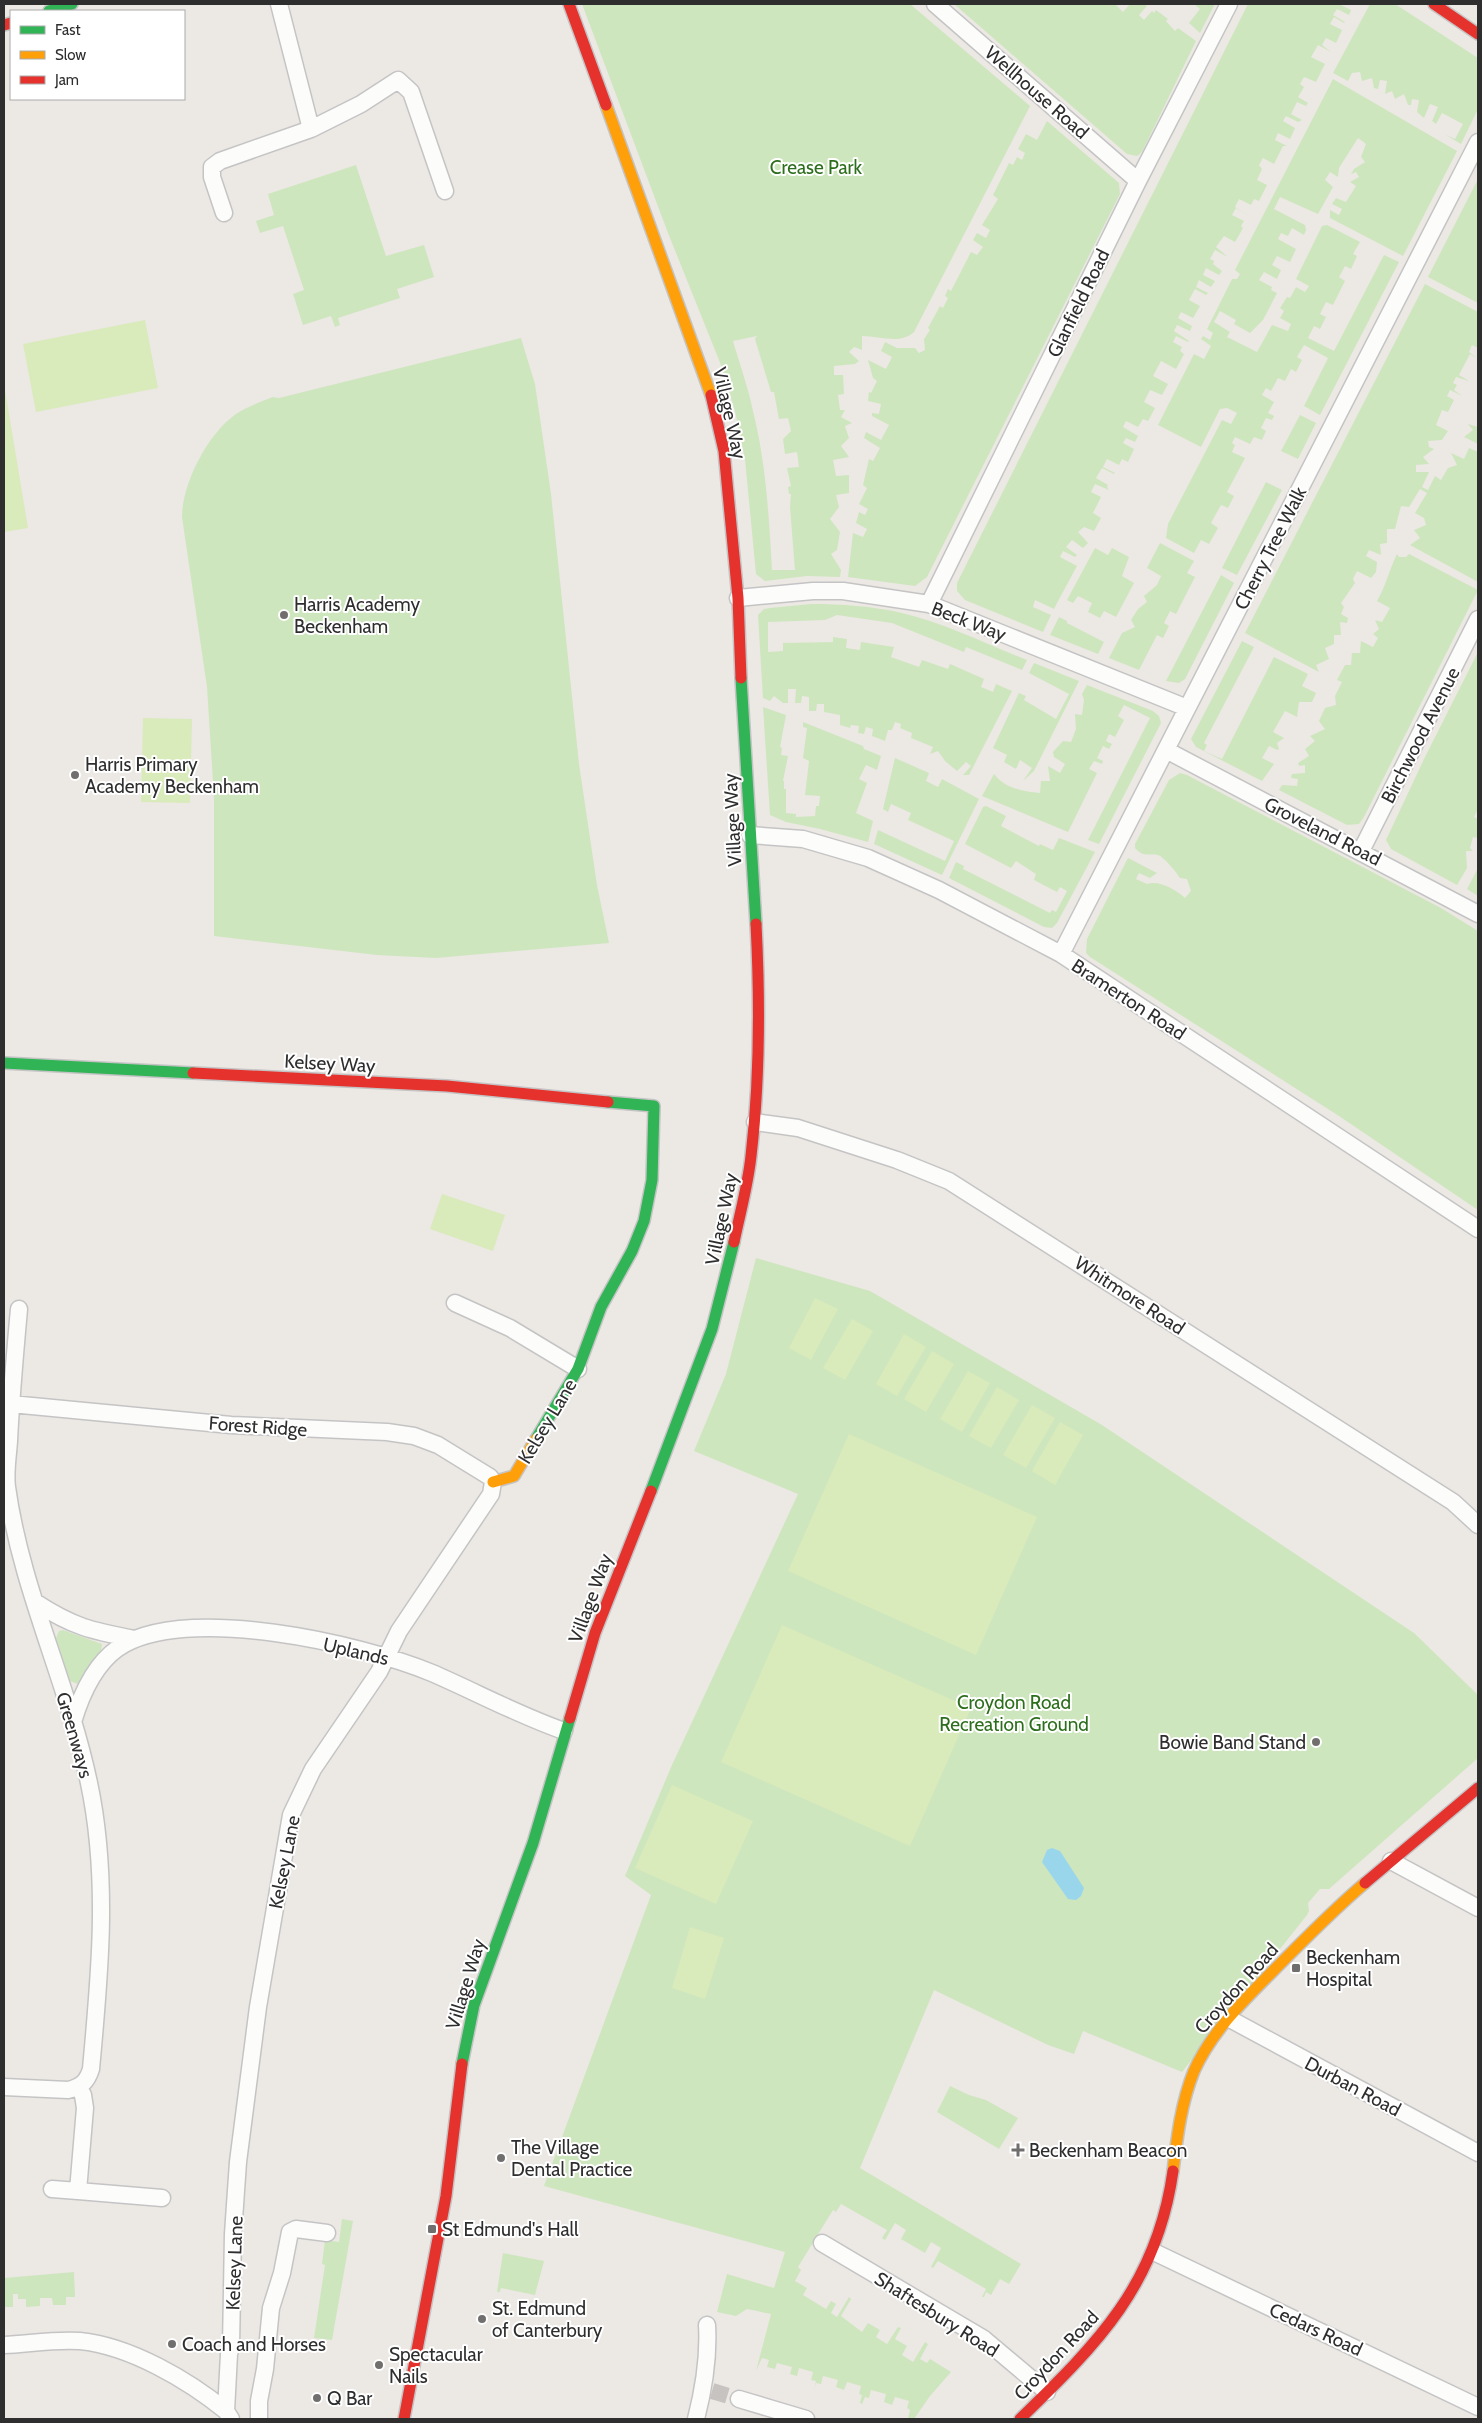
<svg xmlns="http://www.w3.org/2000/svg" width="1482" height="2423" font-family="Cabin,sans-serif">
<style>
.green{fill:#cee6be;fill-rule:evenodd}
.pitch{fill:#d9eabb}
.water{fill:#99d6ec}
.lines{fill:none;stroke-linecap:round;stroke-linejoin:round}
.street-tunnel{stroke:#c6c3c0;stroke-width:16;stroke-dasharray:16 8;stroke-linecap:butt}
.street-casing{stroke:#c5c4c5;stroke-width:19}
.fast-casing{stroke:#c5c4c5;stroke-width:14}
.slow-casing{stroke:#c5c4c5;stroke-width:14}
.jam-casing{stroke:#c5c4c5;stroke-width:14}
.street{stroke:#fcfcfb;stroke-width:16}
.fast{stroke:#30b455;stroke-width:11}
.slow{stroke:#ff9f0a;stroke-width:11}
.jam{stroke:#e5322d;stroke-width:11}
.poi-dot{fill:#706f6e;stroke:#fff;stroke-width:2}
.labels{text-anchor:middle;stroke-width:4;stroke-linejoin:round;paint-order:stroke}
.street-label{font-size:19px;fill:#2e2e2e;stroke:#fff}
.park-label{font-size:19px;fill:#2c6e1b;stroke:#fff}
.poi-label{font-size:19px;fill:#2e2e2e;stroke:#fff;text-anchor:start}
</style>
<rect width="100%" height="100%" fill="#ece8e4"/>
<path class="green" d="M582,4H910L1030,106L914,332C900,345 880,336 862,336V350L854,347L849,352L859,361L855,364L834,366V375H843L844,394L838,395L840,410H845L841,417L852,423L845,426L849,438L841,446L849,457L833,460L836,476L849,475V493L836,495L839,507L830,519L840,532L837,550L831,554L841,570L840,577L807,576L765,581L756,574L745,459L735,411L721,365L668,233ZM757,336L755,339L771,392H774L779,419L788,418L791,431L783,439L785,454L797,452L799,467L787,468L791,486L788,487L789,494H791L790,507L795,570H772C769,517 766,463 753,411C748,387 740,365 733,341Z
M954,4H1115L1123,12L1130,4H1144L1147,6L1139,15L1144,20L1152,11L1154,13L1156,10L1168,19L1166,21L1175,31L1178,28L1196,41L1143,150L1140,154L1137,156L1127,154Z
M1194,4H1215L1200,33L1189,23L1200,9Z
M1248,4H1339L1351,10L1349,15L1337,9L1333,15L1345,22L1344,23L1334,17L1330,24L1342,30L1336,43L1326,38L1322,45L1331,52L1318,45L1311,57L1325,64L1316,82L1304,77L1300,84L1304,87L1298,97L1308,103L1306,106L1297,102L1291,114L1302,120L1298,122L1286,116L1283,121L1295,128L1290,139L1278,133L1275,140L1287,146H1283L1274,164L1263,158L1259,165L1262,169L1257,180L1267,185L1259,201L1254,199L1251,205L1239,199L1235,207L1248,215L1236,208L1232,215L1244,221L1241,226L1243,228L1235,242L1224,236L1216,247L1228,257L1215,250L1210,259L1214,261L1213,264L1222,271L1219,275L1206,268L1203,275L1215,281L1211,287L1199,280L1196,287L1208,293L1206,295L1195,289L1189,300L1200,306L1193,318L1181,312L1178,318L1192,326L1190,331L1177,325L1174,331L1189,341L1188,342L1176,336L1173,342L1182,347L1180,351L1184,354L1176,369L1161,361L1153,376L1168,384L1162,395L1150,390L1144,402L1155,408L1148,421L1143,419L1138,427L1126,421L1123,427L1138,436L1135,442L1126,438L1123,443L1134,449L1128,462L1122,459L1119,465L1107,459L1103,467L1115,473L1114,474L1102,468L1096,478L1108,485L1107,487L1109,490L1095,484L1091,492L1101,497L1093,513L1101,518L1094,531L1084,527L1078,532L1088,543L1083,548L1072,540L1066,547L1077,555L1075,557L1063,551L1060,557L1077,566L1057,603L1054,609L1035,600L1033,607L1051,615L1043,632L965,600L957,591V583Z
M1370,4H1395L1478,58V109L1461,144L1446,135L1455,139L1463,124L1442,113L1436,124L1432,121L1438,107L1430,104L1424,118L1417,112L1419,100L1412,99L1411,105H1408L1404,94L1395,99L1392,91L1385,94L1387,81L1380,80L1378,89L1374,88L1372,78L1362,81L1360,72L1352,73L1348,81L1333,73Z
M1333,79L1457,151L1403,256L1330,218V210L1339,215L1342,209L1332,204L1336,198L1346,202L1356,186L1350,182L1359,177L1356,172L1351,174L1354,169L1365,162L1361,157L1366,144L1358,138L1339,168L1338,177L1330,172L1325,180L1333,187L1318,214L1280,197L1274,209L1305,225L1306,230L1304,235L1292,228L1288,236L1281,233L1278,239L1296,249L1290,262L1277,256L1272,265L1281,270L1277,279L1264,272L1259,280L1272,287L1271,290L1277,293L1263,320L1250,333L1234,324L1236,320L1220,311L1214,322L1230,332L1227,337L1257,352L1272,325L1288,331L1291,324L1280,318L1284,311L1280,308L1287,297L1290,298L1296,287L1305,292L1309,286L1296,279L1322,226L1327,225L1360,242L1353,254L1357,256L1351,269L1345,266L1339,277L1345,281L1333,305L1326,302L1320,314L1326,317L1320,329L1314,326L1308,338L1334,351L1384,255L1399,262L1320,415L1304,406L1328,358L1304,345L1297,357L1302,360L1296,372L1291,369L1285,381L1278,378L1271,391L1266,388L1262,395L1274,402L1268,413L1274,416L1272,420L1266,418L1261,428L1266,431L1262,440L1254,437L1250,444L1235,437L1232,443L1235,445L1232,452L1245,458L1227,492L1234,496L1228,508L1221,505L1211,523L1218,528L1209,544L1201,540L1194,553L1166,538L1168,524L1222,420L1231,424L1237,413L1227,408L1220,409L1201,447L1158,425L1194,354L1204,359L1211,346L1201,339L1203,336L1210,340L1213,333L1207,329L1232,279H1237L1240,274L1235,270Z
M1047,121L1119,183L1120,194L927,577L915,586L848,577L853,533L863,537L867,529L856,523L859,512L865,515L868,509L859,504L867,488L863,485L869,459L873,461L880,448L864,438L866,432L881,440L889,425L872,416V413L879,414L881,404L868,401L869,392L871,393L877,381L873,378L868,360L886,369L892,357L881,351L885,342L897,348H915L919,353L925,350L924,339L930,330L928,328L940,306L943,308L948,298L945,296L948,289L951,291L971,252L977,255L983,247L973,240L977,233L986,238L990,230L982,225L998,199L993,195L1009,163L1013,165L1017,157L1022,160L1025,153L1018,149L1026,134L1037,140Z
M356,165L386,256L424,245L434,277L397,289L400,298L338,318L340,325L335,327L331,316L303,325L293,294L304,290L283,226L260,233L256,221L274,215L268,194Z
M1478,179V303L1428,277Z
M1425,284L1478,312V348L1472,345L1469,352L1478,359L1470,354L1459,375L1469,381L1456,377L1453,383L1457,385L1454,390L1462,396L1450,390L1447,396L1454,400L1448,412L1442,410L1436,425L1448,431L1442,440L1428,441L1429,447L1434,449L1423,457L1429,464L1416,465V472H1429L1422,487L1428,490L1435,476L1441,480L1448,468L1457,465L1451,453L1464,459L1469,448L1478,452V582L1410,545L1420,538L1414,530L1426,525L1424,518L1415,513L1427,493L1420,489L1409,507L1401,506L1395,529H1387V543L1380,544L1381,555L1369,550L1366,556L1377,562L1376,572L1371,578L1357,571L1353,579L1355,583L1341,603L1344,607L1341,614L1348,618L1347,623L1340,622L1341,635H1334V644L1325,648L1329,659L1316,665L1319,672L1245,633Z
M521,338L535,384L551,494L579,764L597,885L609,943L436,958L377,955L214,936V798L207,687L182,517C182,483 210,428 241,411C251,405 263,401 273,397L279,398Z
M1300,415L1316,423L1298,459L1281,451Z
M1468,424L1478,427V444L1464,437L1473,430Z
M1266,482L1282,490L1237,575L1222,568Z
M1160,543L1194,561L1187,573L1195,577L1176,614L1170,611L1164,623L1169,626L1163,638L1157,635L1139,670L1109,658L1122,633L1135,627L1131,620L1138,609L1147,602L1144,596L1157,585L1161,576L1147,568Z
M1095,548L1108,555L1112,548L1129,557L1122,576L1134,583L1116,617L1104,611L1100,618L1088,612L1092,603L1078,596L1073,603L1067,600Z
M1397,554L1399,557H1406L1409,554L1478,590L1364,817L1359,824L1347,825L1279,790L1282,785L1297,786L1298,779L1291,778L1292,774L1305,773V765L1299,766L1298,763L1309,756L1305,749L1315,741L1310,736L1325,729L1319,721L1325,708L1336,705L1335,696L1342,682L1337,680L1345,665H1351L1352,653H1360L1361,641L1373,647L1378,638L1373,634L1379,629L1375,620L1382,622L1390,608L1377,601C1386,586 1389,570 1397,554Z
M1221,575L1234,583L1185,679L1179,683L1166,681Z
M811,604C841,604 872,606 902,613C945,623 986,644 1027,660L1022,670L966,647L964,652L892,623L837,615L825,620L768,622V652L783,651V643L833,642V637L847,639L846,648L860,650L861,642L894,647L891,657L919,667L922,660L948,669L950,664L984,679L981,687L993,692L996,684L1012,691L969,775H963L971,766L966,762L957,771L945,761L938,751L930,754L933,747L911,738L912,733L900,728L901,724L895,722L892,730H888L885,741L872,736L873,729L866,727L864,734L858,733L859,726L851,725L850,728L840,725V715L824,712V704H817L816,711H809V697L802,696L801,703H795L796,689H788V703H783L774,696L770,701L763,698L758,615L764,609L770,608Z
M1059,617L1067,621V623L1104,642L1098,654L1050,635Z
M1242,641L1254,647L1204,743L1207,745L1204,751L1222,759L1274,657L1308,674L1302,686L1316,693L1312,702H1299L1297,717L1285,711L1273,732L1284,738L1277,743L1279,749L1277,750L1269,746L1262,758L1274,764L1262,781L1196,747L1191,739Z
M1478,652V809L1474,817L1478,819V838L1473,837L1470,848L1473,851H1466L1467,868L1457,885L1391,849L1386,840L1424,759Z
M1034,663L1079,681L1034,771L1023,781L1032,768L1020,760L1016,769L1004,762L1007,755L993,748L1019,693L1026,696L1024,700L1056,719L1069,694L1029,673Z
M1087,685L1153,711L1159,716L1161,723L1099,844L1088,840L1150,718L1124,705L1118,716L1124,720L1115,737L1109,734L1106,741L1112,744L1109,749L1103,746L1097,758L1103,761L1102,764L1094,761L1089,769L1097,773L1068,832L982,796L994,774C1006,789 1022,791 1040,793L1041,781H1050L1048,766L1060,773L1065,764L1054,757L1053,752L1063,741L1071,742L1076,729L1075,714L1082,715L1084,700L1082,694Z
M763,707L786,715L780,747L782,748L781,755L788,756L783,781H784V789H786V813L796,814V817L815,816L816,806H819L820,796L805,795L809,761L803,758L807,728L803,727V722L863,746L864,749L881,756L877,770L866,765L859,779L867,783L856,813L873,821L868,842L820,829L786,822L770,815Z
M895,758L929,773L926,781L938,787L942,779L979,799L942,875L874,844L878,830L945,861L954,841L908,820L911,813L891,804L888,812L883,809Z
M1180,773L1187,775L1441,908L1478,931V1210L1339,1116L1090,957L1086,953L1087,939L1128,858L1157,873L1150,878L1139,873L1136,879L1147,884C1160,880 1176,890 1185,898L1191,891L1187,879L1180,878C1177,873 1164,857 1158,855C1148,853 1144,858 1135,848V844L1169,780Z
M986,806L1006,816L1001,826L1039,846L1040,844L1053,850L1059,838L1095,852L1057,923L1052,928L1044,927L949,878L956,862L964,866L963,869L1050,913L1052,910L1056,912L1067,891L1060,887L1057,892L1034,880L1036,874L1016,861L1011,868L965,844L983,807Z
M1478,868V896L1467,889Z
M756,1258L870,1291L1102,1425L1414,1633L1478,1695V1758L1329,1889H1320L1308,1903L1309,1911L1307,1915L1182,2072L1083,2031L1074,2054L1048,2045L934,1990L860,2168L1021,2264L1009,2284L1000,2279L991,2295L986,2292L984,2297H982L986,2289L938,2261L933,2268L931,2267L941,2248L931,2242L925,2253L901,2239L906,2230L895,2223L885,2240L882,2238L887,2230L841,2204L836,2212L833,2210L798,2267L801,2270L795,2281L807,2288L803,2295L826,2309L831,2301L836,2304L831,2313L837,2317L849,2297L851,2299L841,2316L862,2332L868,2323L880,2330L876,2337L887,2344L898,2327L901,2328L895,2339L907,2346L902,2355L913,2362L925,2342L928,2344L920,2359L927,2363L930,2359L951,2372L930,2396L914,2419H908L910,2410L907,2408L909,2401L895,2397L892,2405L884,2402L886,2394L871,2390L869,2398L865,2397L862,2404L860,2403L862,2395L859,2394L861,2386L847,2382L844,2390L836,2387L838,2380L823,2376L821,2384L816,2383L814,2390L816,2381L811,2380L813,2372L799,2368L797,2376L790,2374L792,2367L777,2363L775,2369L767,2367L769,2360L762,2358L756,2371L771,2314L747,2309L736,2316L717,2312L727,2274L774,2288L785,2252L544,2186L651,1895L625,1876L672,1765L798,1494L694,1451L726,1374Z
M63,1630L102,1644L101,1652L78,1684L70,1681L56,1638L59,1631Z
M950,2086L969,2095L986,2100L1018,2118L999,2149L937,2112Z
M342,2219L353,2221L332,2340L314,2338L325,2265L322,2264L325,2240L339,2242Z
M503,2253L544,2261L535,2295L501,2288L500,2292H497Z
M74,2272L75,2297H66V2305H53L52,2298H40V2306L26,2307V2299H18V2294H13V2307H4V2278Z"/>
<path class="pitch" d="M145,320L158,388L36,412L23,344Z
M4,384L28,528L4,532Z
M143,718L192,719L190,803L141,802Z
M442,1194L505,1215L493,1251L430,1229Z
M815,1298L838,1309L811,1360L789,1348Z
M852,1319L873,1331L845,1380L823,1368Z
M904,1334L926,1347L897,1396L876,1384Z
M932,1351L954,1364L926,1412L904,1399Z
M968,1371L990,1383L962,1432L940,1419Z
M997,1387L1019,1400L991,1448L969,1436Z
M1032,1405L1055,1418L1026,1468L1003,1455Z
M1060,1422L1083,1435L1055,1485L1032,1471Z
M849,1434L1037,1517L976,1655L788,1571Z
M782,1625L971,1708L910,1846L721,1762Z
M672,1785L753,1821L716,1904L635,1868Z
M690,1927L724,1938L705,1999L672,1988Z"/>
<path class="water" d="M1052,1848L1060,1851L1084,1888L1081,1896L1076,1900L1068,1899L1042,1862L1047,1850Z"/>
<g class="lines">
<path class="street-tunnel" d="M712,2391L739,2399"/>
<defs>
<path id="street" d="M279,4L311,129L361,104L398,80L411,92L445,191
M935,4L1138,181
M224,213L212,177V167L220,161L311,129
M738,598L813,591H843L929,604L1187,708
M929,604L1138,181L1229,4
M1166,750L1478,914
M750,835L803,839L868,858L939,890L1061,954L1478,1229
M1361,851L1478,619
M1061,954L1478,142
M755,1122L798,1128L897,1160L949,1181L1453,1502L1478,1525
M455,1303L510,1328L578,1369
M11,1404L231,1425L387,1432L414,1436L438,1445L490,1477L493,1482L491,1494L399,1631L379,1672L313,1769L291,1815L258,2007L238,2162L233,2234L231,2347L229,2354L226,2411L231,2419
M35,1602C73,1627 92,1631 135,1639
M73,1722C81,1695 94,1665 118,1648C185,1603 362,1644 432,1673C476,1692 518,1715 564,1731
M1391,1861L1478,1908
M1228,2018L1478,2153
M4,2087L68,2090C81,2087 87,2082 91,2069C100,1973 109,1877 89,1783C68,1683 21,1589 7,1487C5,1473 8,1456 9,1441C11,1397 15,1353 19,1309
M78,2087L83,2095L85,2108L78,2191L162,2198
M52,2189L78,2191
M822,2243L984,2339L1047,2392
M1154,2252L1478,2407
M4,2345C28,2344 55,2339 80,2341C130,2346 188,2380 226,2411
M739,2399L806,2419
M259,2419V2401L265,2369L271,2308L282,2273L290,2232L296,2229L327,2233
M696,2419C704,2388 709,2358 707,2325"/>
<path id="fast" d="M49,11L72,4
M741,678L756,924
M4,1063L193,1073
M536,1439L578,1369L601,1307L632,1251L644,1221L652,1180L654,1106L608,1102
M651,1491L712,1329L734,1242
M462,2064L474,2005L533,1843L570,1718"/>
<path id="slow" d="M606,105L711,395
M493,1482L514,1476L536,1439
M1173,2171C1177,2138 1181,2103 1194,2071C1212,2031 1244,2000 1274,1970C1304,1940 1333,1910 1365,1883"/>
<path id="jam" d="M569,4L606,105
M1434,4L1478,34
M4,25L11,23
M711,395L724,451L738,598L741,678
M193,1073L447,1086L608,1102
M734,1242C740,1213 748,1185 751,1156C760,1079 760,1001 756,924
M570,1718L595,1633L651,1491
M1365,1883L1478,1788
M404,2419L446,2196L462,2064
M1020,2419C1098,2343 1157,2285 1173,2171"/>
</defs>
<use href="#street" class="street-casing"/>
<use href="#fast" class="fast-casing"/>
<use href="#slow" class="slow-casing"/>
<use href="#jam" class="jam-casing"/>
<use href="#street" class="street"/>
<use href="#fast" class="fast"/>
<use href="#slow" class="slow"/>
<use href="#jam" class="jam"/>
</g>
<g class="poi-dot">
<circle cx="284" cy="615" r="5"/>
<circle cx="75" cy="775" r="5"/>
<circle cx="1316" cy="1742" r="5"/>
<rect x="1291" y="1963" width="10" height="10" rx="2.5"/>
<path d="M1015.5 2142.5h5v5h5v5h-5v5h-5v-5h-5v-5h5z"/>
<circle cx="501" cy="2158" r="5"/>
<rect x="427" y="2224" width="10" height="10" rx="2.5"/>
<circle cx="482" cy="2319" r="5"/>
<circle cx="172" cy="2344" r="5"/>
<circle cx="379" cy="2365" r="5"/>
<circle cx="317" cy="2398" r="5"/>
</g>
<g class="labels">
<g class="street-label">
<text transform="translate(1037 92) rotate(41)" y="7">Wellhouse Road</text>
<text transform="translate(1078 303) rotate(-64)" y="7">Glanfield Road</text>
<text transform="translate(730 413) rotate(77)" y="7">Village Way</text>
<text transform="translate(1270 548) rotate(-63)" y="7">Cherry Tree Walk</text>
<text transform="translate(969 621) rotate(21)" y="7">Beck Way</text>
<text transform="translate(1420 735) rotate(-63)" y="7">Birchwood Avenue</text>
<text transform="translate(732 820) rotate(-93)" y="7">Village Way</text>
<text transform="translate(1323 831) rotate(27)" y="7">Groveland Road</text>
<text transform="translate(1129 999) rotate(33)" y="7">Bramerton Road</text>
<text transform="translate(330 1063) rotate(3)" y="7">Kelsey Way</text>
<text transform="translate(721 1219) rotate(-78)" y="7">Village Way</text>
<text transform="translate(1130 1295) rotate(33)" y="7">Whitmore Road</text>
<text transform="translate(547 1421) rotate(-59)" y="7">Kelsey Lane</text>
<text transform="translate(258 1426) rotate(4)" y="7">Forest Ridge</text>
<text transform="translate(590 1598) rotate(-70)" y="7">Village Way</text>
<text transform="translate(356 1651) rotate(13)" y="7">Uplands</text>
<text transform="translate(75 1735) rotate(74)" y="7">Greenways</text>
<text transform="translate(284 1862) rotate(-79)" y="7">Kelsey Lane</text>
<text transform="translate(465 1984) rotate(-73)" y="7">Village Way</text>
<text transform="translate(1236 1988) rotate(-48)" y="7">Croydon Road</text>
<text transform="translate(1353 2086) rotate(28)" y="7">Durban Road</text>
<text transform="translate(234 2263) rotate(-88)" y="7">Kelsey Lane</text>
<text transform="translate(937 2314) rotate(32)" y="7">Shaftesbury Road</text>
<text transform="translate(1316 2329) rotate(25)" y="7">Cedars Road</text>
<text transform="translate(1056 2355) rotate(-47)" y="7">Croydon Road</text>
</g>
<g class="park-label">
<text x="816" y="174">Crease Park</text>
<text x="1014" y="1709">Croydon Road<tspan x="1014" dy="22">Recreation Ground</tspan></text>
</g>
<g class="poi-label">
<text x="294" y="611">Harris Academy<tspan x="294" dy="22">Beckenham</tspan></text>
<text x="85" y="771">Harris Primary<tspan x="85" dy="22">Academy Beckenham</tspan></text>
<text x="1306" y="1749" text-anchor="end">Bowie Band Stand</text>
<text x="1306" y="1964">Beckenham<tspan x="1306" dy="22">Hospital</tspan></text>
<text x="511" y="2154">The Village<tspan x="511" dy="22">Dental Practice</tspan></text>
<text x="1029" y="2157">Beckenham Beacon</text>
<text x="442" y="2236">St Edmund's Hall</text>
<text x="492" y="2315">St. Edmund<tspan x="492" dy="22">of Canterbury</tspan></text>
<text x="182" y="2351">Coach and Horses</text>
<text x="389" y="2361">Spectacular<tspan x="389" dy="22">Nails</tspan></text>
<text x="327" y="2405">Q Bar</text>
</g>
</g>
<rect width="1482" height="2423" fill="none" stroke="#2e2e2e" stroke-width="10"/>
<rect x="10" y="10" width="175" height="90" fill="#ffffff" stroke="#ababab"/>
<rect x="20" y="26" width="25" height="8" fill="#30b455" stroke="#ababab"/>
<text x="55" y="35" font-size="15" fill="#2e2e2e">Fast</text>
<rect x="20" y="51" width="25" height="8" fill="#ff9f0a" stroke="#ababab"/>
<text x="55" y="60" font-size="15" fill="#2e2e2e">Slow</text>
<rect x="20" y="76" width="25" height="8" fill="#e5322d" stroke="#ababab"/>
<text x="55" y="85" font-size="15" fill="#2e2e2e">Jam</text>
</svg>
